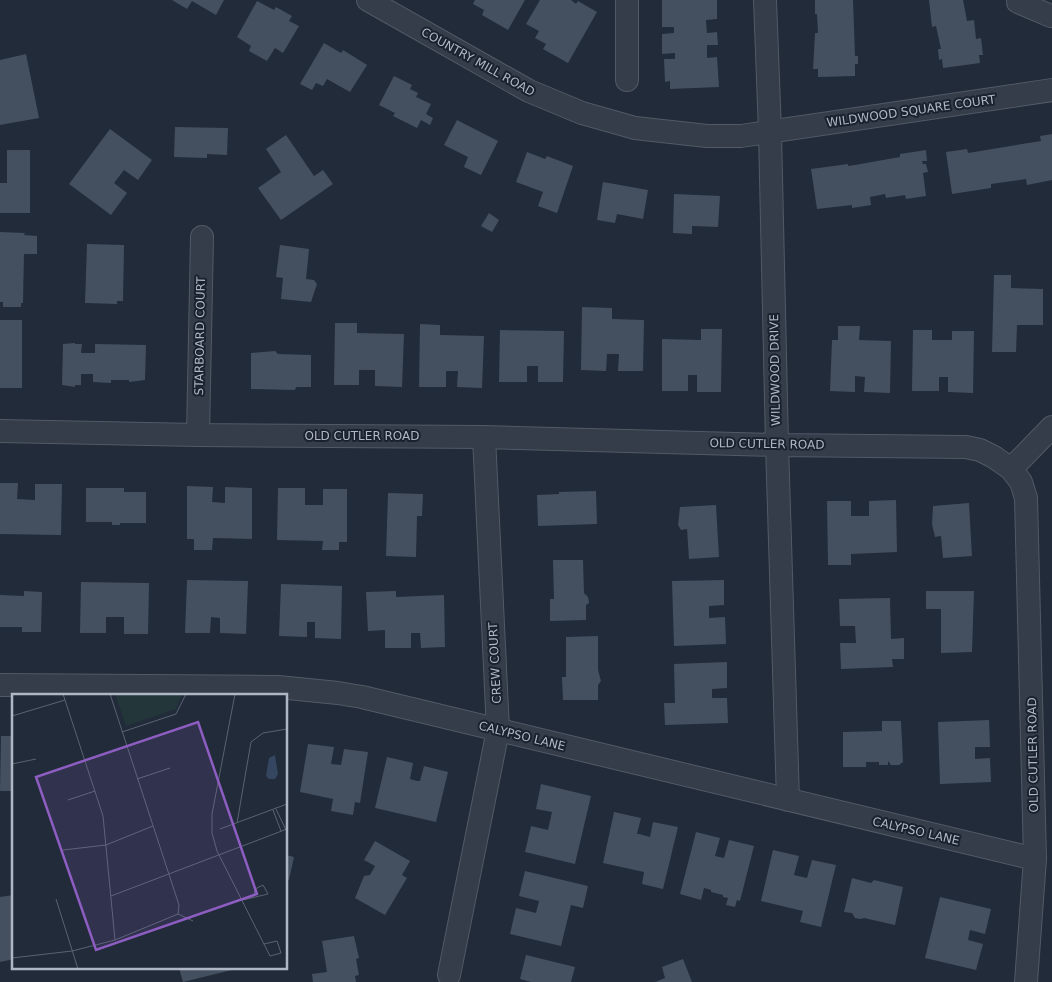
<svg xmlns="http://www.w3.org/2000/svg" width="1052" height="982" font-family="'DejaVu Sans',sans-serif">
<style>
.building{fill:#445060}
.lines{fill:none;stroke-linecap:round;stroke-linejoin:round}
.minor-casing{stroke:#525a67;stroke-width:24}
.minor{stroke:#343d49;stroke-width:22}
.labels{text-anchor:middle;stroke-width:4;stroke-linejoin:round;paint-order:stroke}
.street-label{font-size:12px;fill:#afb7c5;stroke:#1a222d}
.inset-road{fill:none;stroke:#5a6371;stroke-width:1}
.view{fill:#8d5dc1;fill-opacity:0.15;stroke:#8d5dc1;stroke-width:2.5}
.inset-edge{fill:none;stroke:#afb7c5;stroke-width:2.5}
</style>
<rect width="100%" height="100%" fill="#212b39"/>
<path class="building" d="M172,0H224L216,15L192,1L187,9Z
M475,0H525L508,30L482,15L484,10L473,4Z
M540,0H571L576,4L578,1L597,12L568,63L543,49L546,44L535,38L539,31L526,24Z
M662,0H717V19L706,20L707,33L717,32L718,45H707V58L717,57L719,87L670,89V81L665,82L664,59H675V53L662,54V34L674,33V27H662Z
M815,0H853L855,56H858V64H855V76L818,77V69H813L815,33H818L817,14H815Z
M929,0H963L967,21L974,20L976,39L981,38L983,55H979L980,63L943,68L942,59L939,60L938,49H941L936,26L932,27Z
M257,1L274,10L276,7L292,16L289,21L299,26L283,53L275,48L267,61L249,51L251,46L237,37Z
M324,43L341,53L343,50L367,65L350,92L327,79L323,86L316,83L312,90L300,84Z
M26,54L39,118L0,125V60Z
M394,76L412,85L410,89L418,93L416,97L431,104L426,114L433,118L430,125L421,120L417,128L393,116L395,113L379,105Z
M457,120L498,141L481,175L464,167L468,157L444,145Z
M175,127L228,128L227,155L207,154V158L174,157Z
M110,129L152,160L138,180L124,170L114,183L127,193L111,215L69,184Z
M1052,134V180L1027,185L1026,179L991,184V188L952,194L946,152L967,149L968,153L1041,141L1040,136Z
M286,135L314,176L323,170L333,184L281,220L258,188L281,172L266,149Z
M7,150H30V213H0V183H7Z
M926,150L927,161H922L923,164H926L928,172L923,173L926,196L906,199L905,195L886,198L885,194L870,197L871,205L852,208V205L817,209L811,169L848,164V166L855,165L900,157V154Z
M527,152L545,159L547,156L573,166L557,213L538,206L543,192L516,182Z
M603,182L648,190L643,219L617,214L615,223L597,220Z
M674,194L720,196L718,227L692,226V234L673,233Z
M489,213L499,220L492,232L481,226Z
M0,232L25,233L24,235L37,236V254H24L23,303H21V307H3V302H0Z
M87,244L124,245L123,301H117V304L85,303Z
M280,245L309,249L306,279L314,280L317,284L311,302L281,299L283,278L276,277Z
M994,275H1011V288L1043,289V325H1017L1016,352H992Z
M582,307L612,308V319L644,320L643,371H618L619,354H607L606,371L581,370Z
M0,320H22V388H0Z
M335,323H357V333L404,334L402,387L375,386V370H359V385H334Z
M420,324L440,325V335L484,336L482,388L457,387L458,371H446V387H419Z
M838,326H860L859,340L891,341L890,393L864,392L865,377L855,376V392L830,391L832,340H838Z
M701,329H722L721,392H697V375H688V391H662V339L701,340Z
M500,330L564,331L563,382H538V366H527V382H499Z
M913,330H932V340H952V331H974L973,393L948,392V377H939V391H912Z
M75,343V344H82L81,353H95V344L146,345L145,380L129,382V380H111V383L93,382V374H81V385H75V387L62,385L63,344Z
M275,351L278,354L311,355V387H296L295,390L251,389V353Z
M0,483H18L17,499L35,500V484H62L61,535L0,534Z
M187,486L213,487L212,502L225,503V487L252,488V539L213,538L212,550H194V539H187Z
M86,488H124V492H146V523H120V525H112V522H86Z
M278,488H305V505H323V489H347V542H339V550H322L323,541L277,540Z
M596,491L597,524L538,526L537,495L559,494V492Z
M388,493L423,494L422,516H417L416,557L386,556Z
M896,500L897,552L851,554V565H828L827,501H851V516H869V501Z
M969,503L972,556L943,558L941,536L935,537L932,524L933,506Z
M716,505L719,557L689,559L687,529L681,530L678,525L680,507Z
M553,560H583L584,593L588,597L589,603L586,605V620L550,621V599H554Z
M187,580L248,581L246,634L220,633V618L211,617L210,633H185Z
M724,580V605L709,606V618L725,617L726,644L674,646L672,581Z
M81,582L149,583L148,634H124V617H106V633H80Z
M281,584L342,586L341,639L315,638V622H307V637L279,636Z
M24,591L42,592L41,632H22V627H0V595L24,596Z
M396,591V597L444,595L445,647L421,648L420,633H411V648H385V630L368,631L366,592Z
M926,591H974L972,652L941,653V609H926Z
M890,598L891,639L904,638V659H892L893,667L841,669L840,643H856L855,626H840L839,599Z
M598,636V670L601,681L598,685V700H563L562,677H566V637Z
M727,662V688L712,689V698H727L728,723L665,725L664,703H675L674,664Z
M989,720L990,747H975V759L990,758L991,782L940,784L938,722Z
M882,721H901L903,762L899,765H891L888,761V765H879V762H866V767H843V732L882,731Z
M1,736H14V791H0Z
M308,744L334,747L331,764L341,765L344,749L368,752L360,803L355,802L353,815L331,811L333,799L300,792Z
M387,757L413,763L410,779L417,781H420L424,766L448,772L436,822L375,808Z
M541,784L591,796L575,864L525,852L531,826L548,830L552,812L536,809Z
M614,812L641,818L637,834H639L650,837L653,822L678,827L663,889L642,884L644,872L603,863Z
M696,832L720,838L715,856L724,858L729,840L754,846L740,901L737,900L735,907L726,905L728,898L723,897V895L711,892V890L704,888L701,900L680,894Z
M375,841L410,861L402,875L407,878L385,915L355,898L364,876L370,875L375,866L364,860Z
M773,850L799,856L794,875L807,878L812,860L836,865L821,927L800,922L803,911L761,901Z
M286,855L294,857L289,880L286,882Z
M525,871L588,886L583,908L571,905L561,946L510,934L516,908L536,913L539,901L519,896Z
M852,878L871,883L874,880L903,887L895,925L864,918L861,919L855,918L852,913L844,912Z
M13,895L14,900V959L0,962V897Z
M940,897L991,909L985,934L970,930L968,940L983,944L976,970L925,958Z
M354,936L359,958L356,959L359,975L355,976L356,982H313L312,974L327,972L322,941Z
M526,955L575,967L571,982H531L520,979Z
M683,959L692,982H655L665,978L662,967Z
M179,968H236V969L183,982Z"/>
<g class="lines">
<defs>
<path id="minor" d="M368,0L529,91L582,113L635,128L707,136H741L1052,90
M627,0V80
M765,0L770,132L777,445L788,800
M1018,0V2L1051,16
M0,431L198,435L484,437L777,445L966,447L980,450L994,457L1011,469L1021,482L1026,498L1035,859L1026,982
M198,435L202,237
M1011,469L1052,427
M0,685L278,687L338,693L362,697L1035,859
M449,975L498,730L484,437"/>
</defs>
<use href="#minor" class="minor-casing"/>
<use href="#minor" class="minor"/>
</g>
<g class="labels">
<g class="street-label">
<text transform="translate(478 62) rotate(29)" y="4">COUNTRY MILL ROAD</text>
<text transform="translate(911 111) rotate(-8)" y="4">WILDWOOD SQUARE COURT</text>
<text transform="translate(200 336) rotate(-89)" y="4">STARBOARD COURT</text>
<text transform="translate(775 370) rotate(-91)" y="4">WILDWOOD DRIVE</text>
<text x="362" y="440">OLD CUTLER ROAD</text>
<text transform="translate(767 444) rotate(1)" y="4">OLD CUTLER ROAD</text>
<text transform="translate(495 663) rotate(-93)" y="4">CREW COURT</text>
<text transform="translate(522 736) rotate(14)" y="4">CALYPSO LANE</text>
<text transform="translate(1033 755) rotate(-91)" y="4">OLD CUTLER ROAD</text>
<text transform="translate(916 831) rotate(13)" y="4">CALYPSO LANE</text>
</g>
</g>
<g transform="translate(12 694)">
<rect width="275" height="275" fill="#212b39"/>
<path d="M103,0H170L164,15L114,32Z" fill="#23373a"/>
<path d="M263,61L266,80L263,85H257L254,82L257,64Z" fill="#354660"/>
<path class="inset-road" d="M51,0L91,122L103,246M223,0L200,120V139L205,157L258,262L269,259L265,247L252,250M0,22L53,6M110,38L164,20L174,0M0,70L24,65M125,85L158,74M56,106L83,97M264,115L274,136M261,116L269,137M225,129L239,48L251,39L275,35M208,135L275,110M51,156L94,151L141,132M99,202L275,135M44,205L66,275M231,206L256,200L251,191L243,195L242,201M166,220L181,227M0,264L60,257L103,246L166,220L167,211L98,0"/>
<path class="view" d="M186,28L245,200L84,256L24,83Z"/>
<rect width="275" height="275" class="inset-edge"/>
</g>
</svg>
